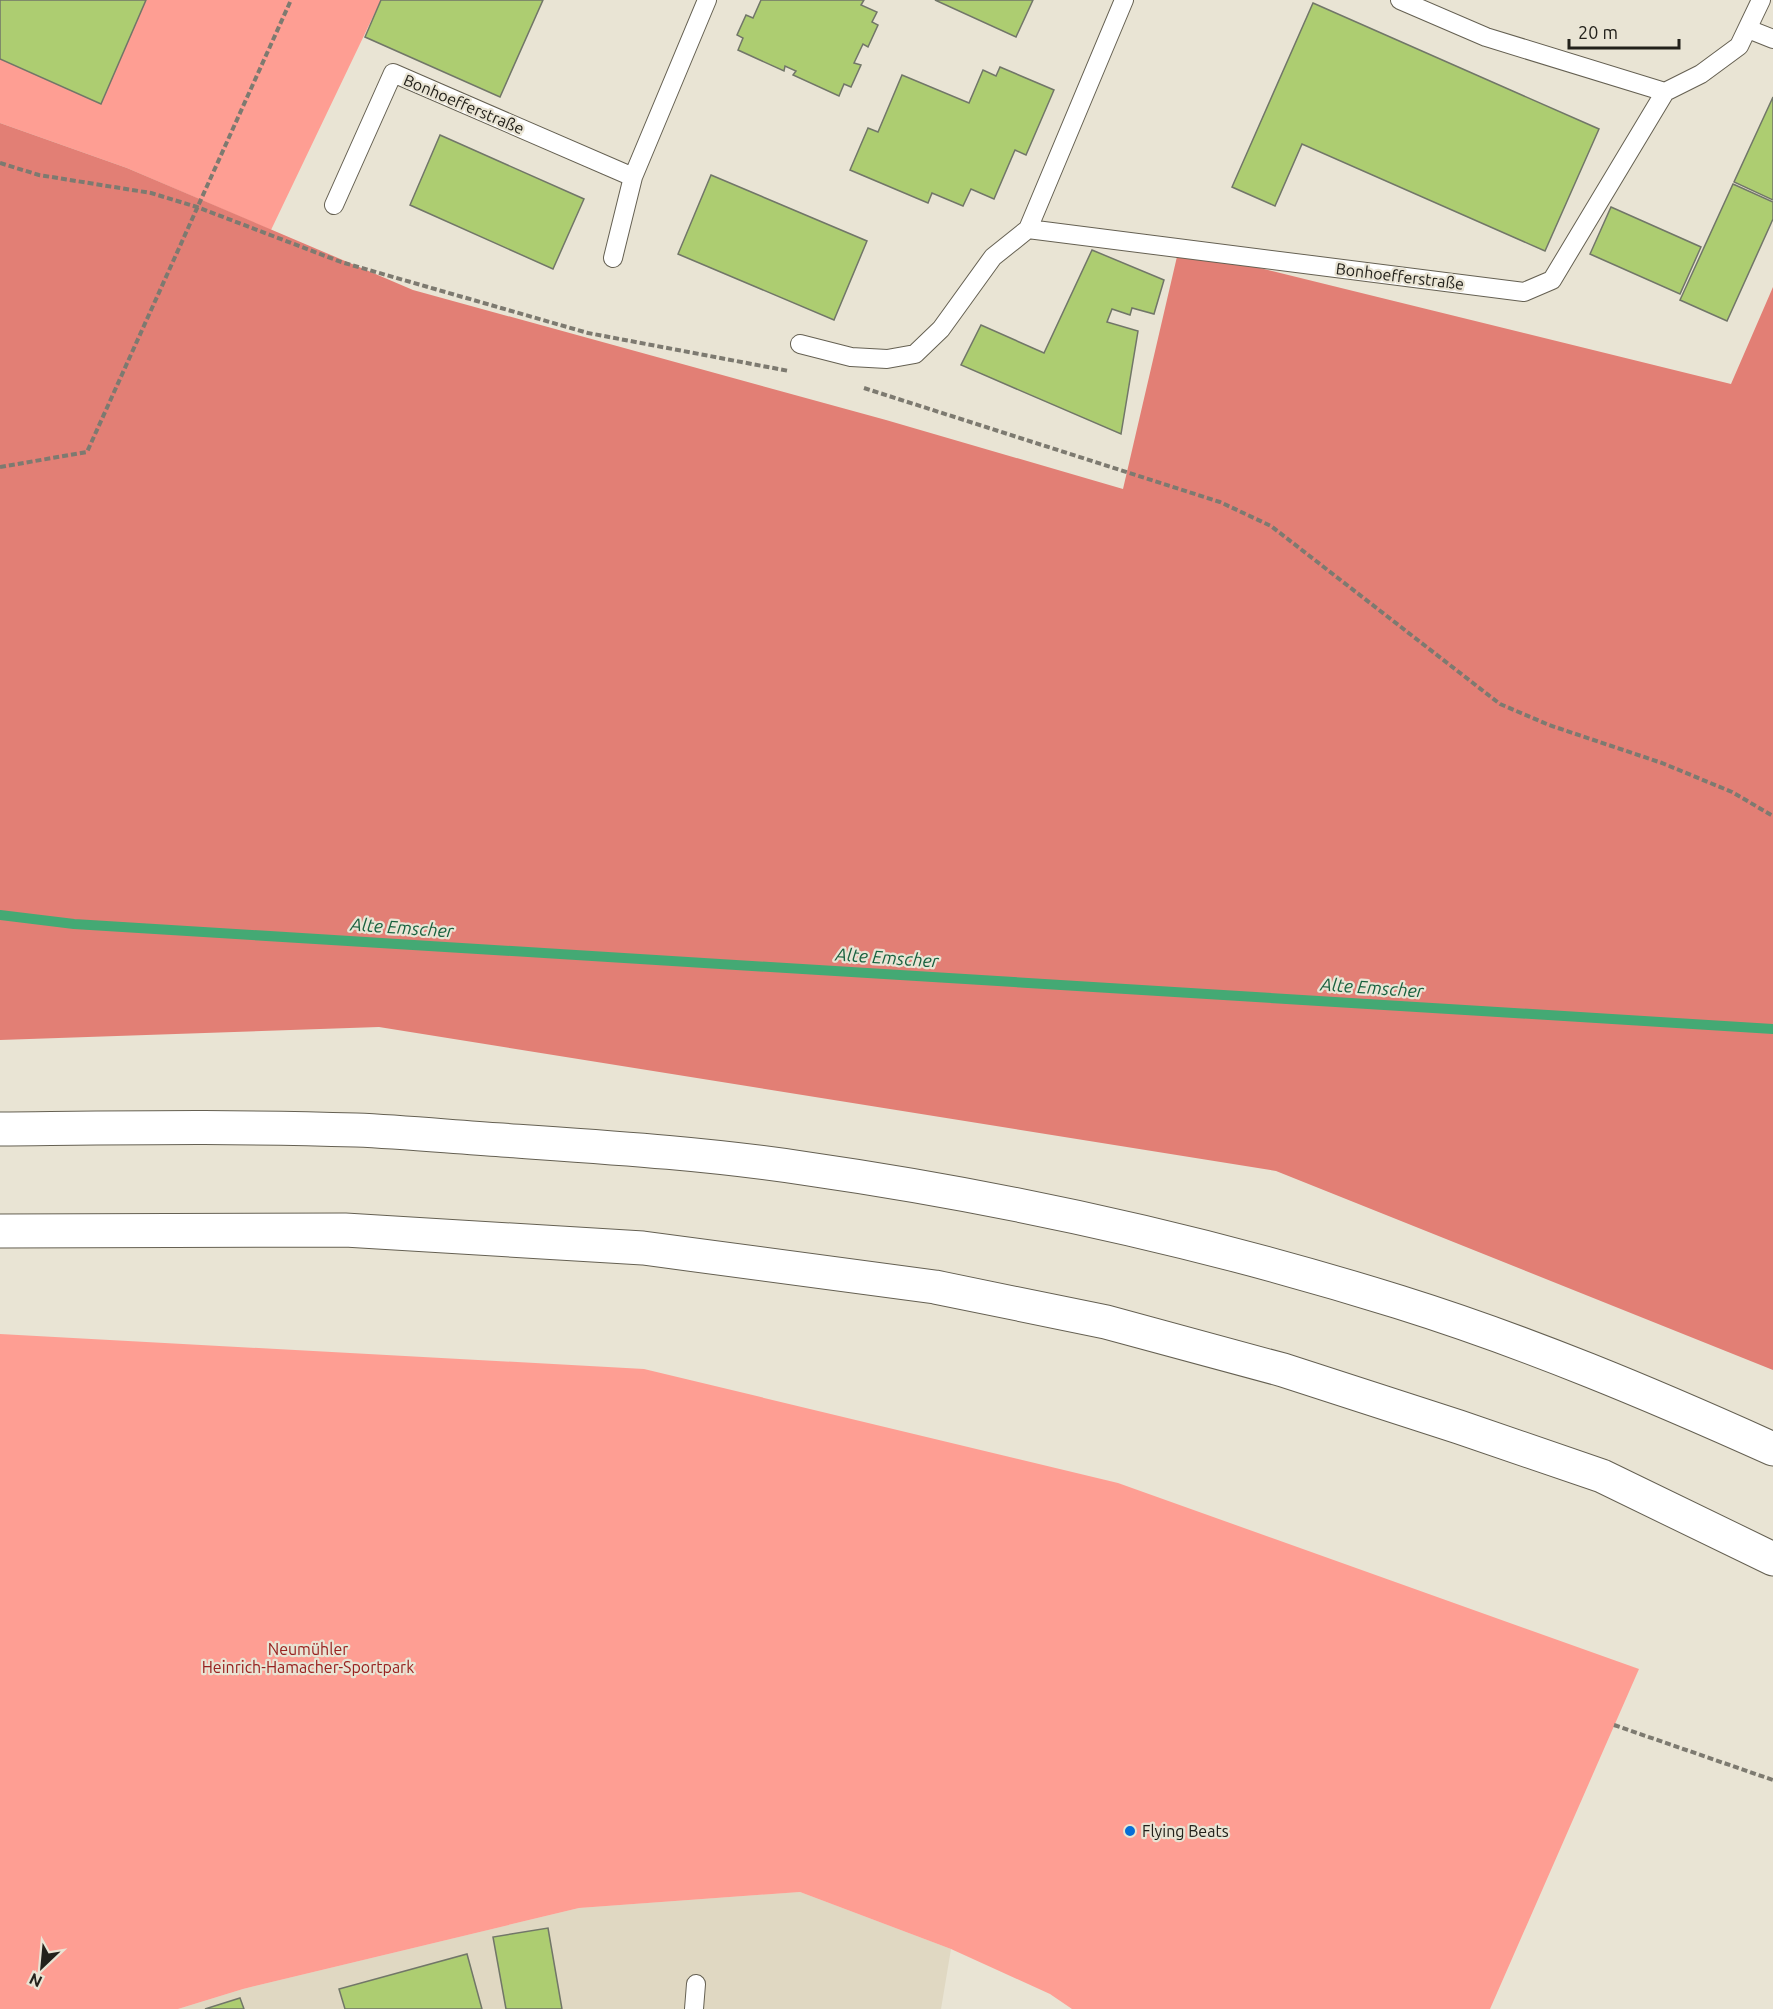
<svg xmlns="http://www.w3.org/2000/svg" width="1773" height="2009" font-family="Ubuntu,sans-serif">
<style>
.built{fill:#e0d8c2}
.green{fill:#fe9e93}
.forest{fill:#e27f75}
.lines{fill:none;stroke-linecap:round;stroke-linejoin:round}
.stream{stroke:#44a974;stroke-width:10}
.building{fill:#adcd71;stroke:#717668;stroke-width:1.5}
.lane-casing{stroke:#656052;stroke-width:20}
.highway-casing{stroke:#656052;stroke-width:35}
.path{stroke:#7d7a70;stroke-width:4;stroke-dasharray:6 3;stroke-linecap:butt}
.lane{stroke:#fff;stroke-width:18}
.highway{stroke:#fff;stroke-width:33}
.poi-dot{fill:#056ed6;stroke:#e9e4d4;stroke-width:2}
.labels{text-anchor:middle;stroke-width:4.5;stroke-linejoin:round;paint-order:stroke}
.street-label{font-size:16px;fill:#23211b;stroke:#e9e4d4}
.park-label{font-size:16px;fill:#97211f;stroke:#e9e4d4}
.poi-label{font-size:16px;fill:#23211b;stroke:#e9e4d4;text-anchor:start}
.water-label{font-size:18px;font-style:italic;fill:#19623f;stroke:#e9e4d4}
</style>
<rect width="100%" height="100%" fill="#e9e4d4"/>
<path class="built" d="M800,1892L951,1949L941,2009H178L243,1989L579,1908Z"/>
<path class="green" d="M0,0H381L271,230L127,168L0,123Z
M0,1334L644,1369L1118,1483L1639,1669L1490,2009H1072L1050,1994L951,1949L800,1892L579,1908L243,1989L178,2009H0Z"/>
<path class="forest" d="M0,123L127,168L413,290L886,420L1123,489L1179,248L1731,384L1773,287V1370L1276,1171L379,1027L0,1040Z"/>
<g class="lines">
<path class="stream" d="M0,915L74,924L1773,1029"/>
</g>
<path class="building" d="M0,0H146L101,104L0,59Z
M381,0H543L500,97L365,37Z
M761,0H864L861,5L877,12L872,22L878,25L868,47L863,44L854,63L861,65L851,87L844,84L839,96L793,75L796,71L785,66L784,71L738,50L743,38L737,35L746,15L753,18Z
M935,0H1033L1016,37Z
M1313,3L1599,129L1545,251L1302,144L1275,206L1232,187Z
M1000,67L1054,90L1026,155L1015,150L994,199L971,189L963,206L932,193L928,203L850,170L868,128L878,132L902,75L969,103L983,70L996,76Z
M1773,97V200L1734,182Z
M440,135L584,199L553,269L410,205Z
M711,175L867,241L834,320L678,254Z
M1733,184L1773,202V219L1727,321L1680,300Z
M1611,207L1701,247L1680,294L1590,254Z
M1092,250L1164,280L1154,314L1132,308L1130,315L1112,309L1107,322L1138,331L1121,434L961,365L981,325L1044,353Z
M548,1928L562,2009H506L493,1937Z
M467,1954L482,2009H345L339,1989Z
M240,1998L244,2009H205Z"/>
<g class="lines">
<defs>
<path id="lane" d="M1400,0L1486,37L1665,92L1701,74L1739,46L1761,0
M1748,29L1773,39
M334,205L393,73L633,177L707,0
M1028,229L1524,292L1552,280L1665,92
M613,258L633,177
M800,344L851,357L887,359L915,354L941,329L993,257L1028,229L1124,0
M694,2009L696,1984"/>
<path id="highway" d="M0,1129C119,1128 238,1126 356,1130C405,1132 454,1137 502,1140C602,1147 703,1153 802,1168C1004,1197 1204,1241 1399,1302C1527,1342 1651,1394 1773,1449
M0,1231L345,1230L643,1248L935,1287L1106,1322L1283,1370L1459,1427L1602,1476L1773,1559"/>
</defs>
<use href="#lane" class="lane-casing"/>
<use href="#highway" class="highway-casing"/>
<path class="path" d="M0,163L39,175L151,193L197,207L341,262L588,333L789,371
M864,388L1220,502L1271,526L1500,704L1549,725L1662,763L1732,792L1773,816
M0,467L87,452L291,0
M1614,1725L1773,1780"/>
<use href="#lane" class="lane"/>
<use href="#highway" class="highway"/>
</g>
<circle class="poi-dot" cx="1130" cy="1831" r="6"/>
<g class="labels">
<g class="street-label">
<text transform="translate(464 104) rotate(23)" y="6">Bonhoefferstraße</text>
<text transform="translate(1400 276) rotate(7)" y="6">Bonhoefferstraße</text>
</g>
<g class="park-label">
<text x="308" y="1655">Neumühler<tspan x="308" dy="18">Heinrich-Hamacher-Sportpark</tspan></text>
</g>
<g class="poi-label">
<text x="1142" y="1837">Flying Beats</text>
</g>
<g class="water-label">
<text transform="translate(402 928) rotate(4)" y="6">Alte Emscher</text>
<text transform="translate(887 958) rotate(4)" y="6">Alte Emscher</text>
<text transform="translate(1372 988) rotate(4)" y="6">Alte Emscher</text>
</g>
</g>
<g transform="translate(42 1967) rotate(206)" stroke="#e9e4d4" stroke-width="4.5" paint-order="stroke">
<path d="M0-4.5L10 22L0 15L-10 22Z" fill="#23211b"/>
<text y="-9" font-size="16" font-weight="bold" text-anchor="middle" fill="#23211b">N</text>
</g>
<path d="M1569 39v9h110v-9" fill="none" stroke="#23211b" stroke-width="3"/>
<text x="1578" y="39" font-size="18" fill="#23211b" stroke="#e9e4d4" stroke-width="4.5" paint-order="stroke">20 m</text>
</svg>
